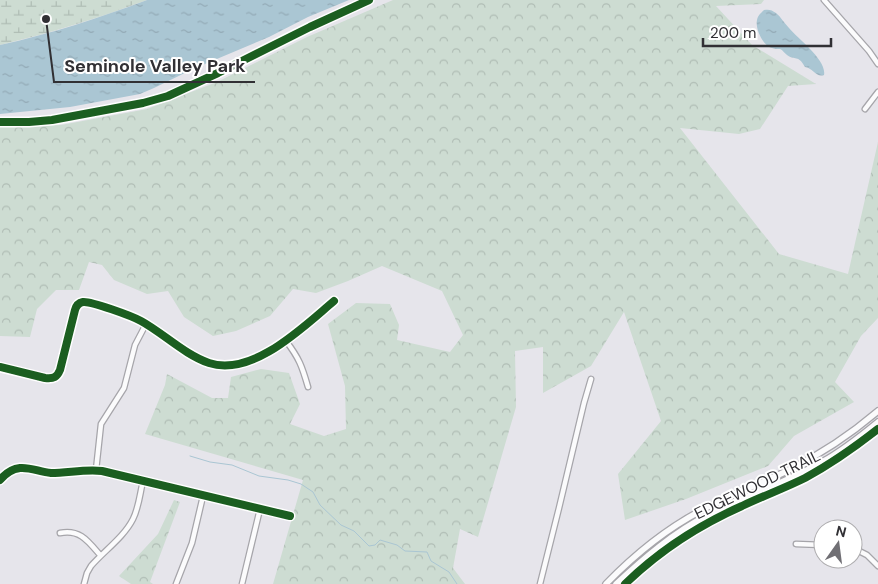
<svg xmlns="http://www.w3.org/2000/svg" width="878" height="584" font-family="'DM Sans',sans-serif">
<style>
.forest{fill:url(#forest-crowns)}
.wetland{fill:url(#wetland-marsh)}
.water{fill:url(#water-ripples)}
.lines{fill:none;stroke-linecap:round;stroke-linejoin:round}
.stream{stroke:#aac6d3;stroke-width:1}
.minor-casing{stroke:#a6a5aa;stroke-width:7}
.major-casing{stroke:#a6a5aa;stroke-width:8}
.minor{stroke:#fbfbfc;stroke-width:4.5}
.major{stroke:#fbfbfc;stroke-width:5.5}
.cycleway-casing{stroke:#fff;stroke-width:11}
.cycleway{stroke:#1b5e20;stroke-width:8}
.labels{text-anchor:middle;stroke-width:4;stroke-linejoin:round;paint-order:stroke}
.street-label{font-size:16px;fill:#313034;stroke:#fff}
.leader{fill:none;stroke:#313034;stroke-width:2}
.callout-dot{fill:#313034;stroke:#fff;stroke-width:2}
.callout-label{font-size:18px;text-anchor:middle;font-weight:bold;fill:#313034;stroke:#fff;stroke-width:4;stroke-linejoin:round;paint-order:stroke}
</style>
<defs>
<pattern id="forest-crowns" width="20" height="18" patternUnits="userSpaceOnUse" patternTransform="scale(1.25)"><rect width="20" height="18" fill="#cddcd2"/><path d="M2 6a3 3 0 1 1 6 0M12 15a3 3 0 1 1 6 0" fill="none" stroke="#b0bdb5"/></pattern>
<pattern id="wetland-marsh" width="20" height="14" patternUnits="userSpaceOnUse" patternTransform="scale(1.25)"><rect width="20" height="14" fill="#cddcd2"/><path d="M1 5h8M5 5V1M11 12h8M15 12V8" fill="none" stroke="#b0bdb5"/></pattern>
<pattern id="water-ripples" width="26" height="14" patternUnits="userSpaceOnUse" patternTransform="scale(1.25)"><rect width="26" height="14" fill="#aac6d3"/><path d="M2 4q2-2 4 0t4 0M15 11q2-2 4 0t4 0" fill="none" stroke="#93aab6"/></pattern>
</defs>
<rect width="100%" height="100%" fill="#e6e5eb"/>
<path class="forest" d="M393,0H764L761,4L716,6L752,45L816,84L788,86L760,129L739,134L680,128L779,254L848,274L878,142V318L861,336L835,382L854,402L794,436L768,466L686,499L625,520L618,474L661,421L624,312L591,366L543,393V347L515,351L516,407L478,537L460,529L453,568L465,584H273L303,480L145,434L165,385L167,374L212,398H228L231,377L261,369L289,373L300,404L290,424L324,436L346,429L345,386L328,324L356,303L390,304L399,325L397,340L450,352L463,335L442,291L382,266L348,281L316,293L293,289L270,316L236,331L213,336L184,317L168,291L147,294L114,280L102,265L89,262L79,290H56L37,309L30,337L0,336V127L61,125L147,109L217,82L307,37Z
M174,500L180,502L150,582L153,584H131L119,576L158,534Z"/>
<path class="wetland" d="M0,0H147C99,18 50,33 0,45Z"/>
<path class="water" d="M147,0H349L308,17L269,37L193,69L154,88L140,94L70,107L0,114V45C50,34 99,18 147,0Z
M764,10C769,9 772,10 776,13C781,17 784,23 789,28C798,39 827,60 824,75C816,78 813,68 805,67C798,54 795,61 787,55C784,53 783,50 780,49C778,49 774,49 772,48C763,46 755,29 757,20C758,15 761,13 764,10Z"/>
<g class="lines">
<path class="stream" d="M190,456L210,462L232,465L259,476L288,480L301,484L313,492L320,505L341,525L354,531L369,546L375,545L380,540L397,545L405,551L427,552L431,561L449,572L457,584"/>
<defs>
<path id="minor" d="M824,0L869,51L878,64
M865,109L878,92
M0,122H29L52,120L143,103L168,96L218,73L310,27L369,0
M286,341C299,358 302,366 308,387
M0,367L45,378C54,379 57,377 60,370L75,310C76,306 78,303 83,302C91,301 132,316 141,321C163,333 185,355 209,363C253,377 303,327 334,301
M96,470L101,424L124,388L135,345L146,324
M0,480C5,474 11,469 20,468C30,467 40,472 51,473C68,473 85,469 102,471L290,516
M60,533C80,529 88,541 100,555
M796,544L823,545
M853,548L867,555L878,566
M84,584L87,573L91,566C104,551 124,537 133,519C139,507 140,493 143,481
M176,584L192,543L203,496
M242,584L260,509
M540,584L559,508L584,403L591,379"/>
<path id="major" d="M606,584C634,555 666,529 702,510C730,495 760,484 789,470C821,454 851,434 878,411
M616,584C644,558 674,532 708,515C745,496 786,483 822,462C842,451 861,436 878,422"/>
</defs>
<use href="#minor" class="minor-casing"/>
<use href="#major" class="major-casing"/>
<use href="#minor" class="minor"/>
<use href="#major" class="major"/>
<defs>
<path id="cycleway" d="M0,122H29L52,120L143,103L168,96L218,73L310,27L369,0
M0,367L45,378C54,379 57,377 60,370L75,310C76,306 78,303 83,302C91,301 132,316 141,321C163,333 185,355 209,363C253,377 303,327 334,301
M0,480C5,474 11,469 20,468C30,467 40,472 51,473C68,473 85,469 102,471L290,516
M625,584C659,551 699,525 742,506C763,496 785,488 805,478C831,464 855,447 878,429"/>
</defs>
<use href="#cycleway" class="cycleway-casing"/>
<use href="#cycleway" class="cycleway"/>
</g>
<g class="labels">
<g class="street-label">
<text transform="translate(757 484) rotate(-26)" y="6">EDGEWOOD TRAIL</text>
</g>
</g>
<path class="leader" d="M46 19L54 82H255"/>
<circle class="callout-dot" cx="46" cy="19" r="5"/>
<g class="callout-label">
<text x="155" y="72">Seminole Valley Park</text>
</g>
<g transform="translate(838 544) rotate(14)"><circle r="24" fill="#ffffff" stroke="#adacae"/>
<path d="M0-4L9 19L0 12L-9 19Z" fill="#706f74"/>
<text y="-8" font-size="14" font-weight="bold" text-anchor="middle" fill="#313034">N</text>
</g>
<path d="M703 38v8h128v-8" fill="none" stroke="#313034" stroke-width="2.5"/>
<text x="710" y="38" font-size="15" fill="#313034" stroke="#ffffff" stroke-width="4" paint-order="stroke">200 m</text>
</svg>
